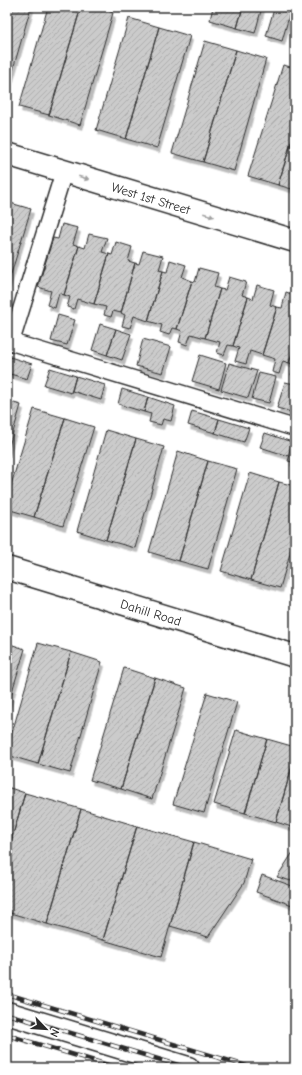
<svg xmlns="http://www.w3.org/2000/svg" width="302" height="1075" font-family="'Comic Neue',sans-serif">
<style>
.building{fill:url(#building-hatch);stroke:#2b2b2b;filter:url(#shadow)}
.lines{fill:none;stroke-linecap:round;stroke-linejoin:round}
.lane-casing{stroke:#2b2b2b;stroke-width:19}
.street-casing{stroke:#2b2b2b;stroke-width:25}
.secondary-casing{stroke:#2b2b2b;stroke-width:25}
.lane{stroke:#fff;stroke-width:16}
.street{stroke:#fff;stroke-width:22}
.secondary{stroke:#fff;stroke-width:22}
.rail-casing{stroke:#2b2b2b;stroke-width:4.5}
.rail{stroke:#fff;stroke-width:3;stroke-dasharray:9;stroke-linecap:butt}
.oneway{fill:#a0a0a0}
.labels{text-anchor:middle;stroke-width:3.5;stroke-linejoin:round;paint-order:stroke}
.street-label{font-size:13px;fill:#2b2b2b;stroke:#fff}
</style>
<defs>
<pattern id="building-hatch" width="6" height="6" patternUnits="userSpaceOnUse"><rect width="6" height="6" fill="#cbcbcb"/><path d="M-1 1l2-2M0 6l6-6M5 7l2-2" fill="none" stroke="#aeaeae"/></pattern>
<filter id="shadow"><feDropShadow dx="2.5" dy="4.5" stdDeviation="0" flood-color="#0004"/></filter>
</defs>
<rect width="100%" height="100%" fill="#fff"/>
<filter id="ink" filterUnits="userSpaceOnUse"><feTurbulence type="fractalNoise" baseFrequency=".025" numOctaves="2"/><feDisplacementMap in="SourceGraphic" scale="8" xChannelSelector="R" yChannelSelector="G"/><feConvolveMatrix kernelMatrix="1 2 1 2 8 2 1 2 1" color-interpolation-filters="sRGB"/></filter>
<g filter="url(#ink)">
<path class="building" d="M7,7H31L7,90Z
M48,7H81L49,115L19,107Z
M81,7H93L113,13L80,125L49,115Z
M213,7H243L237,28L210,20Z
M243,7H262L255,33L237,28Z
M274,9L290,13L282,41L266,36Z
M129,18L159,27L126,139L96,130Z
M159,27L190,36L157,148L126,139Z
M205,41L236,50L203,162L172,153Z
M236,50L266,59L234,171L203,162Z
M283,65L295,68V130L278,185L248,176Z
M295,130V190L278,185Z
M7,202L31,209L7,287Z
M62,224L78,228L73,244L79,246L64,295L59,293L55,308L47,305L51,291L38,287L53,238L58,239Z
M89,234L107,238L102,252L109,254L94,304L77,299L74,309L67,307L70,297L64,295L79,246L85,248Z
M116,242L132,247L128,261L135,263L121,313L113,311L111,317L104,315L106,307L94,304L109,254L112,255Z
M143,251L163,256L159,270L163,271L148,321L134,316L130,328L122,326L125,315L121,313L135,263L139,264Z
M170,260L186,265L182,277L192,281L177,329L172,328L169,335L160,332L162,325L148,321L163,271L167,272Z
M199,268L218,273L214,287L220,289L205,338L191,334L187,345L179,342L182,331L177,329L192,281L195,282Z
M229,277L246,282L242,295L248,297L233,346L228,345L224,355L217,353L220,342L205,338L220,289L225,290Z
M257,285L274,290L270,305L277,307L262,355L250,351L246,364L235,361L239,348L233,346L248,297L253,299Z
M286,292L295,295V344L289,363L283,361L279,374L272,372L275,359L262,355L277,307L282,308Z
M58,315L75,320L67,345L51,341Z
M100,324L116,329L107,355L92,350Z
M116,329L131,334L122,360L107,355Z
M143,339L171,347L163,373L136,366Z
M295,344V376L291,375L294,364L289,363Z
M200,355L226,363L219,389L192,381Z
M7,356L32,364L27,379L7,373Z
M229,363L257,371L248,398L221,390Z
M50,368L76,376L71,393L44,385Z
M259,373L276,377L269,403L252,399Z
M76,376L105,385L101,400L72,391Z
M285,382L295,384V413L277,408Z
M122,389L148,397L144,412L118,404Z
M148,397L175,406L171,421L163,419L161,425L149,422L151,414L144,412Z
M7,401L21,405L7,453Z
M34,409L65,418L34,517L7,509V498Z
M192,411L219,419L215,433L188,425Z
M65,418L94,427L63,526L34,517Z
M219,419L249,428L244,442L215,433Z
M106,430L136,439L106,540L77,531Z
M265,433L292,442L288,456L260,447Z
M136,439L164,447L135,548L106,540Z
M294,443L295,444V463L288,461Z
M178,451L208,461L179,561L149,552Z
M208,461L237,469L208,569L179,561Z
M250,473L279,482L251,580L221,571Z
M279,482L295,486V536L280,588L251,580Z
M7,643L25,649L7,708Z
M38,643L71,652L38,764L7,755V750Z
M71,652L102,662L70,773L38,764Z
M124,668L155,678L121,789L90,780Z
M155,678L186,688L152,799L121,789Z
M207,693L237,702L204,813L173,804Z
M236,730L267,739L245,813L214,804Z
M267,739L295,747V756L276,822L245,813Z
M295,756V828L276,822Z
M7,787L25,793L7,855Z
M25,793L81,809L47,924L7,912V855Z
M81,809L137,826L103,940L47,924Z
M137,826L194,842L161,957L103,940Z
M194,842L251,859L244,883L208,937L170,926Z
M295,849V882L277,877Z
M262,875L295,887V906L256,892Z"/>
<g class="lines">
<defs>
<path id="lane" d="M64,171L11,342L295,428"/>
<path id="street" d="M7,154L295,241
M7,568L295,656"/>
<path id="secondary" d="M7,1013L188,1068"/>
</defs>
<use href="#lane" class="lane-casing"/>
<use href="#street" class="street-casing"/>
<use href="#secondary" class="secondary-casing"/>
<use href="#lane" class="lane"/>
<use href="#street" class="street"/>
<use href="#secondary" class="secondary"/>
<defs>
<path id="rail" d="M7,994L253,1068
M7,1014L188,1068
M7,1035L118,1068"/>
</defs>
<use href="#rail" class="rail-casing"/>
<use href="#rail" class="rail"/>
</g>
<defs><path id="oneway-solid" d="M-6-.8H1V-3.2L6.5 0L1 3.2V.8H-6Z"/></defs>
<g class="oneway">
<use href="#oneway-solid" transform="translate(84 178) rotate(17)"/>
<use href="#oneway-solid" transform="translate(209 215) rotate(17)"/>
</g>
</g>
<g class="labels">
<g class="street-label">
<text transform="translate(151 198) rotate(17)" y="5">West 1st Street</text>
<text transform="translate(151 612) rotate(17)" y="5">Dahill Road</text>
</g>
</g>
<rect width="302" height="1075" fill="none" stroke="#fff" stroke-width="24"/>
<rect x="12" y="12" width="278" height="1051" fill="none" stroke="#2b2b2b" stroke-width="1.5" filter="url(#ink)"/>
<g transform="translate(46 1029) rotate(115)" stroke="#ffffff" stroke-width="3" paint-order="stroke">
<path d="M0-3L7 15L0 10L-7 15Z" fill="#2b2b2b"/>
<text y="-6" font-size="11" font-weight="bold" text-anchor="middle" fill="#2b2b2b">N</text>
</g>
</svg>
